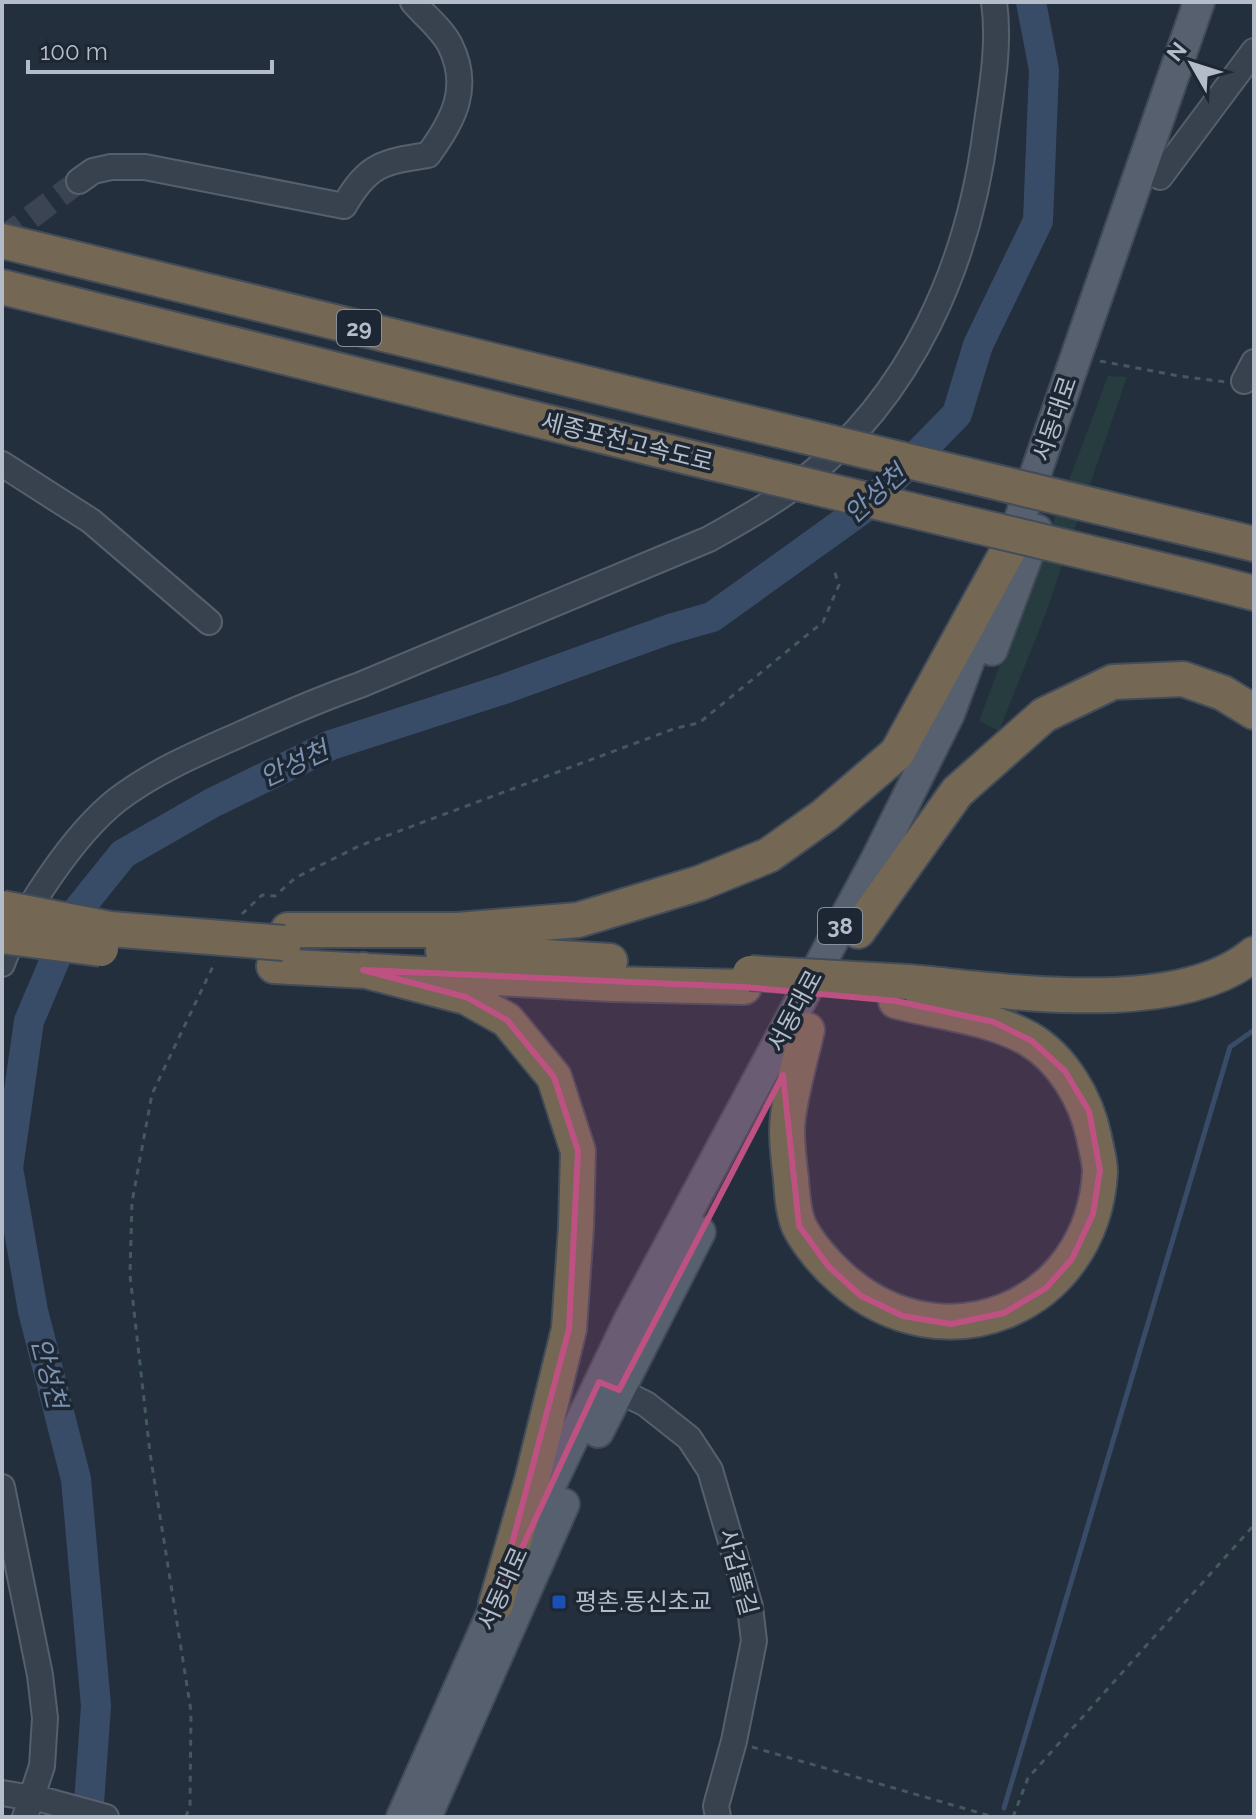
<svg xmlns="http://www.w3.org/2000/svg" width="1256" height="1819" font-family="Raleway,'Noto Sans KR',sans-serif">
<style>
.green{fill:#263c3f}
.lines{fill:none;stroke-linecap:round;stroke-linejoin:round}
.stream{stroke:#394c67;stroke-width:5}
.river{stroke:#394c67;stroke-width:30}
.minor-tunnel{stroke:#3a4453;stroke-width:24;stroke-dasharray:24 12;stroke-linecap:butt}
.minor-casing{stroke:#565f6c;stroke-width:28}
.major-casing{stroke:#414a57;stroke-width:34}
.highway-casing{stroke:#434c59;stroke-width:38}
.path{stroke:#44595c;stroke-width:3;stroke-dasharray:6 6;stroke-linecap:butt}
.minor{stroke:#38414e;stroke-width:24}
.major{stroke:#56606e;stroke-width:30}
.highway{stroke:#746855;stroke-width:34}
.highway-bridge-casing{stroke:#434c59;stroke-width:38;stroke-linecap:butt}
.highway-bridge{stroke:#746855;stroke-width:34}
.marked{fill:#bd5182;fill-opacity:0.2;stroke:#bd5182;stroke-width:6;stroke-linejoin:round}
.transit-dot{fill:#1a4fb4;stroke:#1d2633;stroke-width:3}
.labels{text-anchor:middle;stroke-width:7;stroke-linejoin:round;paint-order:stroke}
.shield{fill:#1d2633;stroke:#878f9c;stroke-width:2}
.shield-label{font-size:22px;font-weight:bold;fill:#b4bcc9}
.street-label{font-size:24px;fill:#b4bcc9;stroke:#1d2633}
.poi-label{font-size:24px;fill:#b4bcc9;stroke:#1d2633;text-anchor:start}
.water-label{font-size:26px;font-style:italic;fill:#7c92b1;stroke:#1d2633}
</style>
<rect width="100%" height="100%" fill="#242f3e"/>
<path class="green" d="M1108,376L1127,377L1044,618L999,731L979,721Z"/>
<g class="lines">
<path class="stream" d="M1004,1808L1230,1047L1254,1030"/>
<path class="river" d="M88,1817L96,1706L76,1479L33,1311L8,1168L29,1021L74,915L123,854L212,803L331,745L501,690L670,629L712,617L868,505L957,414L978,345L1038,221L1044,70L1031,2"/>
<path class="minor-tunnel" d="M2,239L79,181"/>
<defs>
<path id="minor" d="M1160,177L1254,51
M79,181L93,171L111,167H145L344,206C368,164 383,162 428,155C454,120 471,87 450,45C442,29 425,16 413,2
M1244,381L1254,362
M2,464L91,521L209,622
M2,964C21,913 74,834 117,800C155,771 198,753 241,734C281,716 320,699 360,685L709,539C741,521 773,503 802,481C912,396 969,264 986,129C992,87 1000,44 994,2
M605,1384L646,1404L689,1438L710,1470L750,1607L754,1641L734,1741L716,1806L718,1817
M2,1487L40,1675L45,1718L42,1766L25,1817
M2,1793L44,1800L106,1817"/>
<path id="major" d="M1007,556L1199,2
M992,650L1037,530
M598,1432L700,1232
M530,1528L629,1321L876,860L949,714L987,612
M402,1817L506,1582
M426,1817L564,1504"/>
<path id="highway" d="M2,241L716,415
M2,287L688,457
M1225,537L1254,544
M1199,579L1254,593
M288,930H458L578,920L700,883L769,855L825,815L897,753L1009,549
M858,931L957,792L1044,715L1113,682L1183,679L1223,693L1254,712
M443,951L610,961
M274,966L611,984L744,987
M363,970L466,997L507,1020L554,1077L578,1151L576,1227L569,1329L532,1480L496,1604
M908,982C1003,990 1177,1019 1254,954
M807,1030C801,1057 787,1104 787,1130C787,1146 789,1163 791,1179C792,1193 793,1212 799,1226C808,1244 826,1265 841,1278C942,1369 1092,1310 1100,1172C1100,1161 1096,1148 1094,1137C1086,1099 1063,1059 1029,1039C988,1016 941,1013 896,1001"/>
</defs>
<use href="#minor" class="minor-casing"/>
<use href="#major" class="major-casing"/>
<use href="#highway" class="highway-casing"/>
<path class="path" d="M1100,361L1179,376L1226,382
M242,914L262,895L275,896L295,878L359,846L676,728L699,723L823,622L839,585L834,570
M752,1747L994,1817
M186,1817L190,1805L191,1711L150,1453L130,1275L132,1202L152,1094L215,962
M1013,1817L1028,1778L1254,1525"/>
<use href="#minor" class="minor"/>
<use href="#major" class="major"/>
<use href="#highway" class="highway"/>
<defs>
<path id="highway-bridge" d="M716,415L1225,537
M688,457L1199,579
M2,908L110,929L284,943
M2,936L101,949
M750,973L908,982"/>
</defs>
<use href="#highway-bridge" class="highway-bridge-casing"/>
<use href="#highway-bridge" class="highway-bridge"/>
</g>
<path class="marked" d="M363,970L744,987L896,1001L994,1022L1032,1041L1065,1071L1089,1111L1100,1170L1093,1214L1072,1259L1046,1288L1004,1313L951,1324L903,1316L861,1296L829,1267L799,1226L783,1075L619,1390L599,1382L496,1604L569,1329L578,1151L554,1077L507,1020L466,997Z"/>
<rect class="transit-dot" x="551" y="1594" width="16" height="16" rx="4"/>
<g class="labels">
<g class="shield">
<rect x="337" y="310" width="44" height="36" rx="6"/>
<rect x="818" y="908" width="44" height="36" rx="6"/>
</g>
<g class="shield-label">
<text x="359" y="336">29</text>
<text x="840" y="934">38</text>
</g>
<g class="street-label">
<text transform="translate(1055 419) rotate(-71)" y="8">서동대로</text>
<text transform="translate(627 442) rotate(14)" y="8">세종포천고속도로</text>
<text transform="translate(795 1011) rotate(-62)" y="8">서동대로</text>
<text transform="translate(738 1572) rotate(75)" y="8">사갑뜰길</text>
<text transform="translate(503 1589) rotate(-66)" y="8">서동대로</text>
</g>
<g class="poi-label">
<text x="575" y="1610">평촌.동신초교</text>
</g>
<g class="water-label">
<text transform="translate(875 494) rotate(-42)" y="9">안성천</text>
<text transform="translate(294 764) rotate(-25)" y="9">안성천</text>
<text transform="translate(49 1373) rotate(76)" y="9">안성천</text>
</g>
</g>
<rect width="1256" height="1819" fill="none" stroke="#b4bcc9" stroke-width="8"/>
<g transform="translate(1192 64) rotate(309)" stroke="#1d2633" stroke-width="6" paint-order="stroke">
<path d="M0-6L14 30L0 20L-14 30Z" fill="#b4bcc9"/>
<text y="-12" font-size="22" font-weight="bold" text-anchor="middle" fill="#b4bcc9">N</text>
</g>
<path d="M28 60v12h244v-12" fill="none" stroke="#b4bcc9" stroke-width="4"/>
<text x="40" y="60" font-size="24" fill="#b4bcc9" stroke="#1d2633" stroke-width="6" paint-order="stroke">100 m</text>
</svg>
